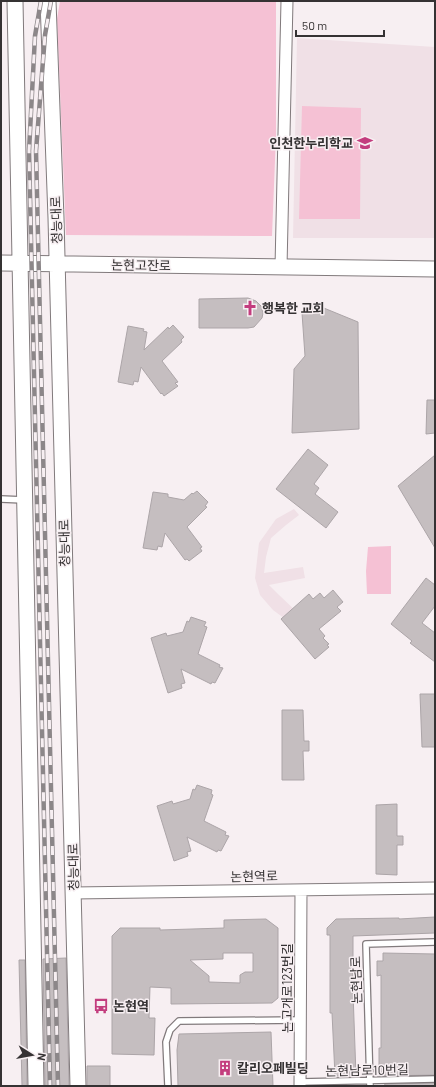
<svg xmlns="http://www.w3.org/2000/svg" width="436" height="1087" font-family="Barlow,'Noto Sans KR',sans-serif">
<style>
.built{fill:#f0e0e6}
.green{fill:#f5c1d4}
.building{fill:#c5bec0;stroke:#aca5a8;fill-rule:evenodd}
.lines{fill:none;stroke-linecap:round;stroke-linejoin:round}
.lane-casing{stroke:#817a7c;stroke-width:8}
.street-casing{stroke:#817a7c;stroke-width:13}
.secondary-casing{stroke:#817a7c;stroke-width:17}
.lane{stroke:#fff;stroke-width:5.5}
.street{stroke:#fff;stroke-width:11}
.secondary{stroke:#fff;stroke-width:15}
.rail-casing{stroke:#8c8789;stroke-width:4.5}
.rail{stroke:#f7eff2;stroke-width:3;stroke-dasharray:9;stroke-linecap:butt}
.labels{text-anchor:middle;stroke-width:3;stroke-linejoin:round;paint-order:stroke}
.poi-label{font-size:13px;font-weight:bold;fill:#353233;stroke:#f7eff2;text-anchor:start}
.street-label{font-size:13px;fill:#353233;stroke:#f7eff2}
</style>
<rect width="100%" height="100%" fill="#f7eff2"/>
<path class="built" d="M297,38L435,47V238H293Z
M294,509L299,515L286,525L271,538L266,557L264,573L303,567L305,578L269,585L279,595L299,614L292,624L273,610L260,595L255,578L259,543L276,519Z"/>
<path class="green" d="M60,1H276V135L272,236L66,235L57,19Z
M302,106L361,108L360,219H299Z
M391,546V594H367L366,571L368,547Z"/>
<path class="building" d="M248,298L256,301L261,306L263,313L262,318L254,327L248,328H199V299Z
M314,304L358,322L359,429L292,433L294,369L305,356L302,313Z
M173,325L184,337L181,340L182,342L162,361L178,382L175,383L178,386L164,396L162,393L161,394L141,367L138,382L134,381L133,385L118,382L128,326L144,329L143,331L147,332L144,350L168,327L169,329Z
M427,400H435V433L426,434Z
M308,449L328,465L314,484L319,488L315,494L338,512L326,528L276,489Z
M435,455V548L398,486Z
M197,491L208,502L205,506L207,507L187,527L202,547L200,548L202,551L189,561L187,559L185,560L165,533L162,547L158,546L157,550L143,548L153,492L168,494V497L184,500L192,493L193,494Z
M426,578L435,585V606L422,623L435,633V662L410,643L412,641L391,624Z
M333,590L343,602L337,607L341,611L319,629L325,636L323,638L329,644L327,645L329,647L315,659L281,619L309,594L313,599L320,593L324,598Z
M191,617L206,622L204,626L207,627L198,654L220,665L219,667L223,668L215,683L212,682L211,684L181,669L185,683L181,684L182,688L168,693L151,638L166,633L167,636L183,632L187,621L189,622Z
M420,694H435V747H422Z
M282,710H303L304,741H309V751H303L304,780H282Z
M197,785L212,790L211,794L213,795L204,821L226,832L225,835L229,836L221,851L218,850L217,852L187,837L191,851L187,852L188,856L174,861L157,806L172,801L173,804L190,799L193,789L195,790Z
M397,804V836H403V845H397V875L376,874V805Z
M435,917V933L353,936V992L356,1076H335L332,1013H330V935H327V928L336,919L399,918V919Z
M266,919L278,928V998L272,1003L171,1004V988L150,987L149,1018H155L154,1055L112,1054V936L120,928H160V930L224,928V920ZM223,953H253V972H245L240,975V983L209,982V976L190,960L223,959Z
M383,953L435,954V1075L385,1076L379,1069V1048H381V975L377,976V961H383Z
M66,958L69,1086H45L43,959Z
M19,960H25L27,1086H22Z
M271,1032L273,1086H178L177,1050L179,1034Z
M87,1066H110V1086H87Z
M435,1083V1086H384L385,1084Z"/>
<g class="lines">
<defs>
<path id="lane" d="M1,499L24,500
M300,1082L435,1079
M168,1086L166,1042L170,1030L179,1021L300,1020
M370,1086L366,944L435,942"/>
<path id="street" d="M281,267L287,1
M73,893L435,888
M300,1086L301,890"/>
<path id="secondary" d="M15,1L36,1086
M48,1L56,218L78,1086
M1,263L435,269"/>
</defs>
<use href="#lane" class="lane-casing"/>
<use href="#street" class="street-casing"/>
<use href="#secondary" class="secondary-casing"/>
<use href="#lane" class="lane"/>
<use href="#street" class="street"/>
<use href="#secondary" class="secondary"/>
<defs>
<path id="rail" d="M41,1L35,36L29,151L50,1086
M51,1L45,35L36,151L58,1086"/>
</defs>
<use href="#rail" class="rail-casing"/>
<use href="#rail" class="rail"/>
</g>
<defs>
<symbol id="school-bare" viewBox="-9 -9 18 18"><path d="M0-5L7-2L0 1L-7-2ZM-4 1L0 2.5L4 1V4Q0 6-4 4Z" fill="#c33d7e" stroke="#f7eff2" stroke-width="2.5" paint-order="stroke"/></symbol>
<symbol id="church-bare" viewBox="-9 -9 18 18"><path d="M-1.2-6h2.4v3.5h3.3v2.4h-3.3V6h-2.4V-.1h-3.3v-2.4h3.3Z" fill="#c33d7e" stroke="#f7eff2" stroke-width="2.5" paint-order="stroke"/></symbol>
<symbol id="bus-bare" viewBox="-9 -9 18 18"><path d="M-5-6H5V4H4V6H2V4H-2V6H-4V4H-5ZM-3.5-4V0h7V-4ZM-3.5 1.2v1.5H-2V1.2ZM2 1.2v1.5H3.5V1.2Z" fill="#c33d7e" stroke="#f7eff2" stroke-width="2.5" paint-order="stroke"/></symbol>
<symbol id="building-bare" viewBox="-9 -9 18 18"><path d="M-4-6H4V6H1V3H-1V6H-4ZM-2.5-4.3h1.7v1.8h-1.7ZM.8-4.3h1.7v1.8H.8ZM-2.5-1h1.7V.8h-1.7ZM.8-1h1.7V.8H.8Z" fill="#c33d7e" stroke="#f7eff2" stroke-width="2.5" paint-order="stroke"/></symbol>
</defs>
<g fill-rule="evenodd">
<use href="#school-bare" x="354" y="132" width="22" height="22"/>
<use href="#church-bare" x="239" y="297" width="22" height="22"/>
<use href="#bus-bare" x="90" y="995" width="22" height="22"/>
<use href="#building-bare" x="214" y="1057" width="22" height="22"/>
</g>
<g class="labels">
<g class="poi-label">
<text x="353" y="148" text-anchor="end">인천한누리학교</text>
<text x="262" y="313">행복한 교회</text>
<text x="113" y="1011">논현역</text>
<text x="237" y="1073">칼리오페빌딩</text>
</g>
<g class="street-label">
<text transform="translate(56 220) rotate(-92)" y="5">청능대로</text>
<text transform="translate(141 265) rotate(1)" y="5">논현고잔로</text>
<text transform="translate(64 543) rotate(-91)" y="5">청능대로</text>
<text transform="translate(73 867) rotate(-91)" y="5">청능대로</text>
<text transform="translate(254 876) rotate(-1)" y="5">논현역로</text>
<text transform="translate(356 980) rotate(-92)" y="5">논현남로</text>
<text transform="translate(287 988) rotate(-90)" y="5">논고개로123번길</text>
<text transform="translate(367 1070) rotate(-1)" y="5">논현남로10번길</text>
</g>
</g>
<rect width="436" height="1087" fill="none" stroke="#353233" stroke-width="4"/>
<g transform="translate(32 1055) rotate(101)" stroke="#f7eff2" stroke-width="3" paint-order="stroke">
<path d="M0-3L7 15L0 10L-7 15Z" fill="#353233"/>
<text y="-6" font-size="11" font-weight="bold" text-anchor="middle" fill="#353233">N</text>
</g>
<path d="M296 30v6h88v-6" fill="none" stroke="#353233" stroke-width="2"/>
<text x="302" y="30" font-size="12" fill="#353233" stroke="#f7eff2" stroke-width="3" paint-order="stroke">50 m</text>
</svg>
